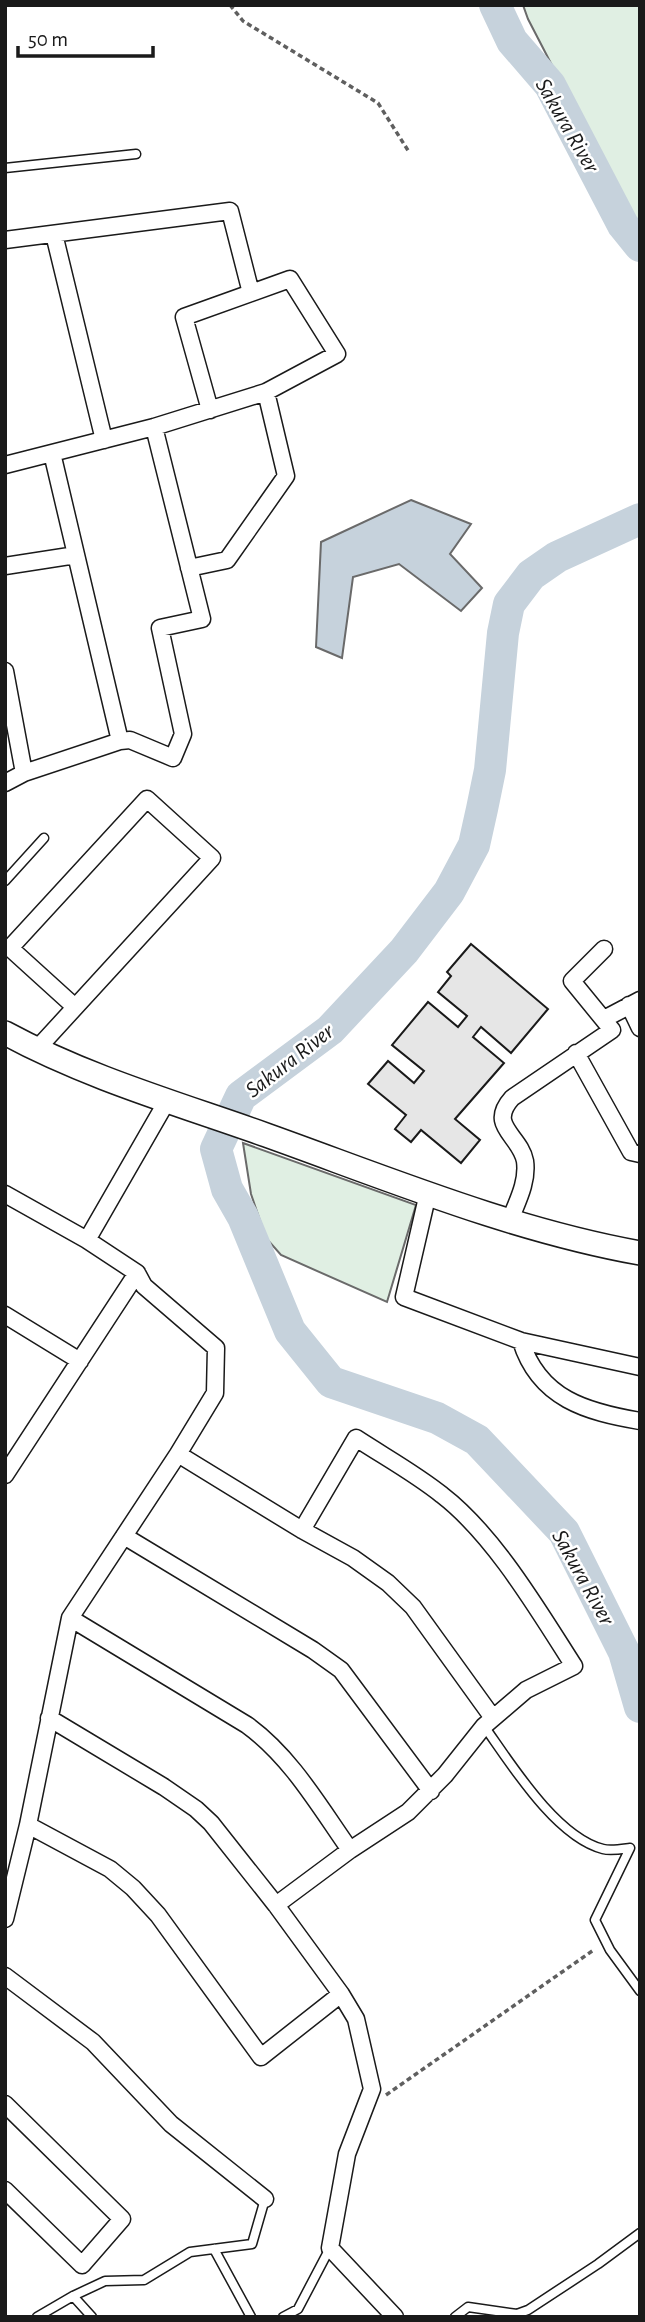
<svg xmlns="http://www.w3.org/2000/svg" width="645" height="2322" font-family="'Alegreya Sans',sans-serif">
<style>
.green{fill:#e0efe3;stroke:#6a6a6a;stroke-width:2}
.water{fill:#c6d2dc;stroke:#6a6a6a;stroke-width:2}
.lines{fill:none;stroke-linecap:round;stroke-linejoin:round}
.river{stroke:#c6d2dc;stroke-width:32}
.building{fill:#e6e6e6;stroke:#1a1a1a;stroke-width:2}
.lane-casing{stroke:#1a1a1a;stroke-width:11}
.street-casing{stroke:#1a1a1a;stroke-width:19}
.secondary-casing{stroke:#1a1a1a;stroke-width:26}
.path{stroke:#5f5f5f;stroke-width:3.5;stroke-dasharray:5 3.5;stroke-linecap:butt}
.lane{stroke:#fff;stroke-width:8}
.street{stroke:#fff;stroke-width:16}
.secondary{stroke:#fff;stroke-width:23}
.labels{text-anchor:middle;stroke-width:5;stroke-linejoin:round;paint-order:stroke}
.water-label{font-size:23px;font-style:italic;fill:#1a1a1a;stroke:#fff}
</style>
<rect width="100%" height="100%" fill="#fff"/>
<path class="green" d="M523,5H640V229L630,216L528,19Z
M243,1143L416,1205L387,1302L281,1255L266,1238L251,1194Z"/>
<path class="water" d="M411,500L471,524L450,554L482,588L461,611L399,564L353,577L342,658L316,647L321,542Z"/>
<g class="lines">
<path class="river" d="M495,5L512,41L550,85L623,225L640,246
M640,519L557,557L531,575L509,604L503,633L490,770L482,809L474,845L449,892L404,951L330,1030L241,1096L216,1149L227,1189L243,1217L290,1331L331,1382L437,1418L477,1440L564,1532L624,1652L640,1707"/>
</g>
<path class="building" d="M471,944L548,1009L511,1053L481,1027L473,1037L504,1063L455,1119L480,1140L461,1163L421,1130L411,1142L395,1129L406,1115L368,1084L388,1061L414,1083L424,1071L392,1045L428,1002L458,1027L467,1016L438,992L451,976L447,972Z"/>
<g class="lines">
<defs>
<path id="lane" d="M5,168L136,154
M5,881L44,838
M484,1726C511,1764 556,1837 603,1849C611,1851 622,1849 630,1848L595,1920L610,1950L640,1991
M214,2249L251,2317
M73,2296L92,2317
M37,2317L73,2296L105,2281L144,2280L190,2252L252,2244L265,2199
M283,2317L298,2309L330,2248
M455,2317L468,2307L517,2314L528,2310L598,2264L640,2233"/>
<path id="street" d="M54,234L104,440
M5,240L230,211L251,293
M52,453L120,741
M5,465L154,427L266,392L337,354L290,279L184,317L210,410
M5,566L76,555
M189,568L227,560L286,476L266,392
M5,671L24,773
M5,783L24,773L120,741L130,740L173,758L183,734L160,628L202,619L154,427
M629,1005L640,1028
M604,1019L640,1000
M36,1050L212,858L147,799L10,948L75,1007
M576,1053L631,1152L640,1154
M428,1193L404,1297L521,1341L640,1367
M5,1194L87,1240L137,1273L144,1286L216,1348L215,1393L178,1454L70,1618L28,1825L5,1919
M510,1220C517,1202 528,1182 525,1161C520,1135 487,1126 512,1098L612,1030L572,981L604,949
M87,1240L167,1101
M5,1315L80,1361
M521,1341C539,1399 587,1412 640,1421
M178,1454L302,1530L353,1558L388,1583L413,1607L493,1718
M5,1475L137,1273
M124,1536L313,1650L341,1670L431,1791
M70,1618L247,1725C291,1757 319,1806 350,1850
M49,1718L164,1787L196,1809L211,1823L276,1905L341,1994L356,2019L372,2089L347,2154L330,2248L395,2317
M28,1825L110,1869L133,1888L158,1915L261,2057L341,1994
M276,1905L350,1850L408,1812L445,1775L484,1726L526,1690L574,1666C538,1610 494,1535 442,1495C416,1474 385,1457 356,1438L302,1530
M5,1976L93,2042L171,2124L265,2199
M5,2104L122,2219L82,2265L5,2190"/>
<path id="secondary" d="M5,1033C88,1078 179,1104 266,1135C389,1179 512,1230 640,1253"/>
</defs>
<use href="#lane" class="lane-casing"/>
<use href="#street" class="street-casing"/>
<use href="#secondary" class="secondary-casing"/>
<path class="path" d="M230,5L243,21L378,103L409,152
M386,2095L595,1949"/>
<use href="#lane" class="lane"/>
<use href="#street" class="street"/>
<use href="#secondary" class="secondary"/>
</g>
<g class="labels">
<g class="water-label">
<text transform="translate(568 125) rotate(60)" y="8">Sakura River</text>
<text transform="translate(289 1060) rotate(-38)" y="8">Sakura River</text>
<text transform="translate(584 1577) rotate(61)" y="8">Sakura River</text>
</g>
</g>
<rect width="645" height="2322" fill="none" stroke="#1a1a1a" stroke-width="14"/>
<path d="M18 46v10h135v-10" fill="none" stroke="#1a1a1a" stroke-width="3.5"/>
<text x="28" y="46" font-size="21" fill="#1a1a1a" stroke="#ffffff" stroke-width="5" paint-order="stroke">50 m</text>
</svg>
